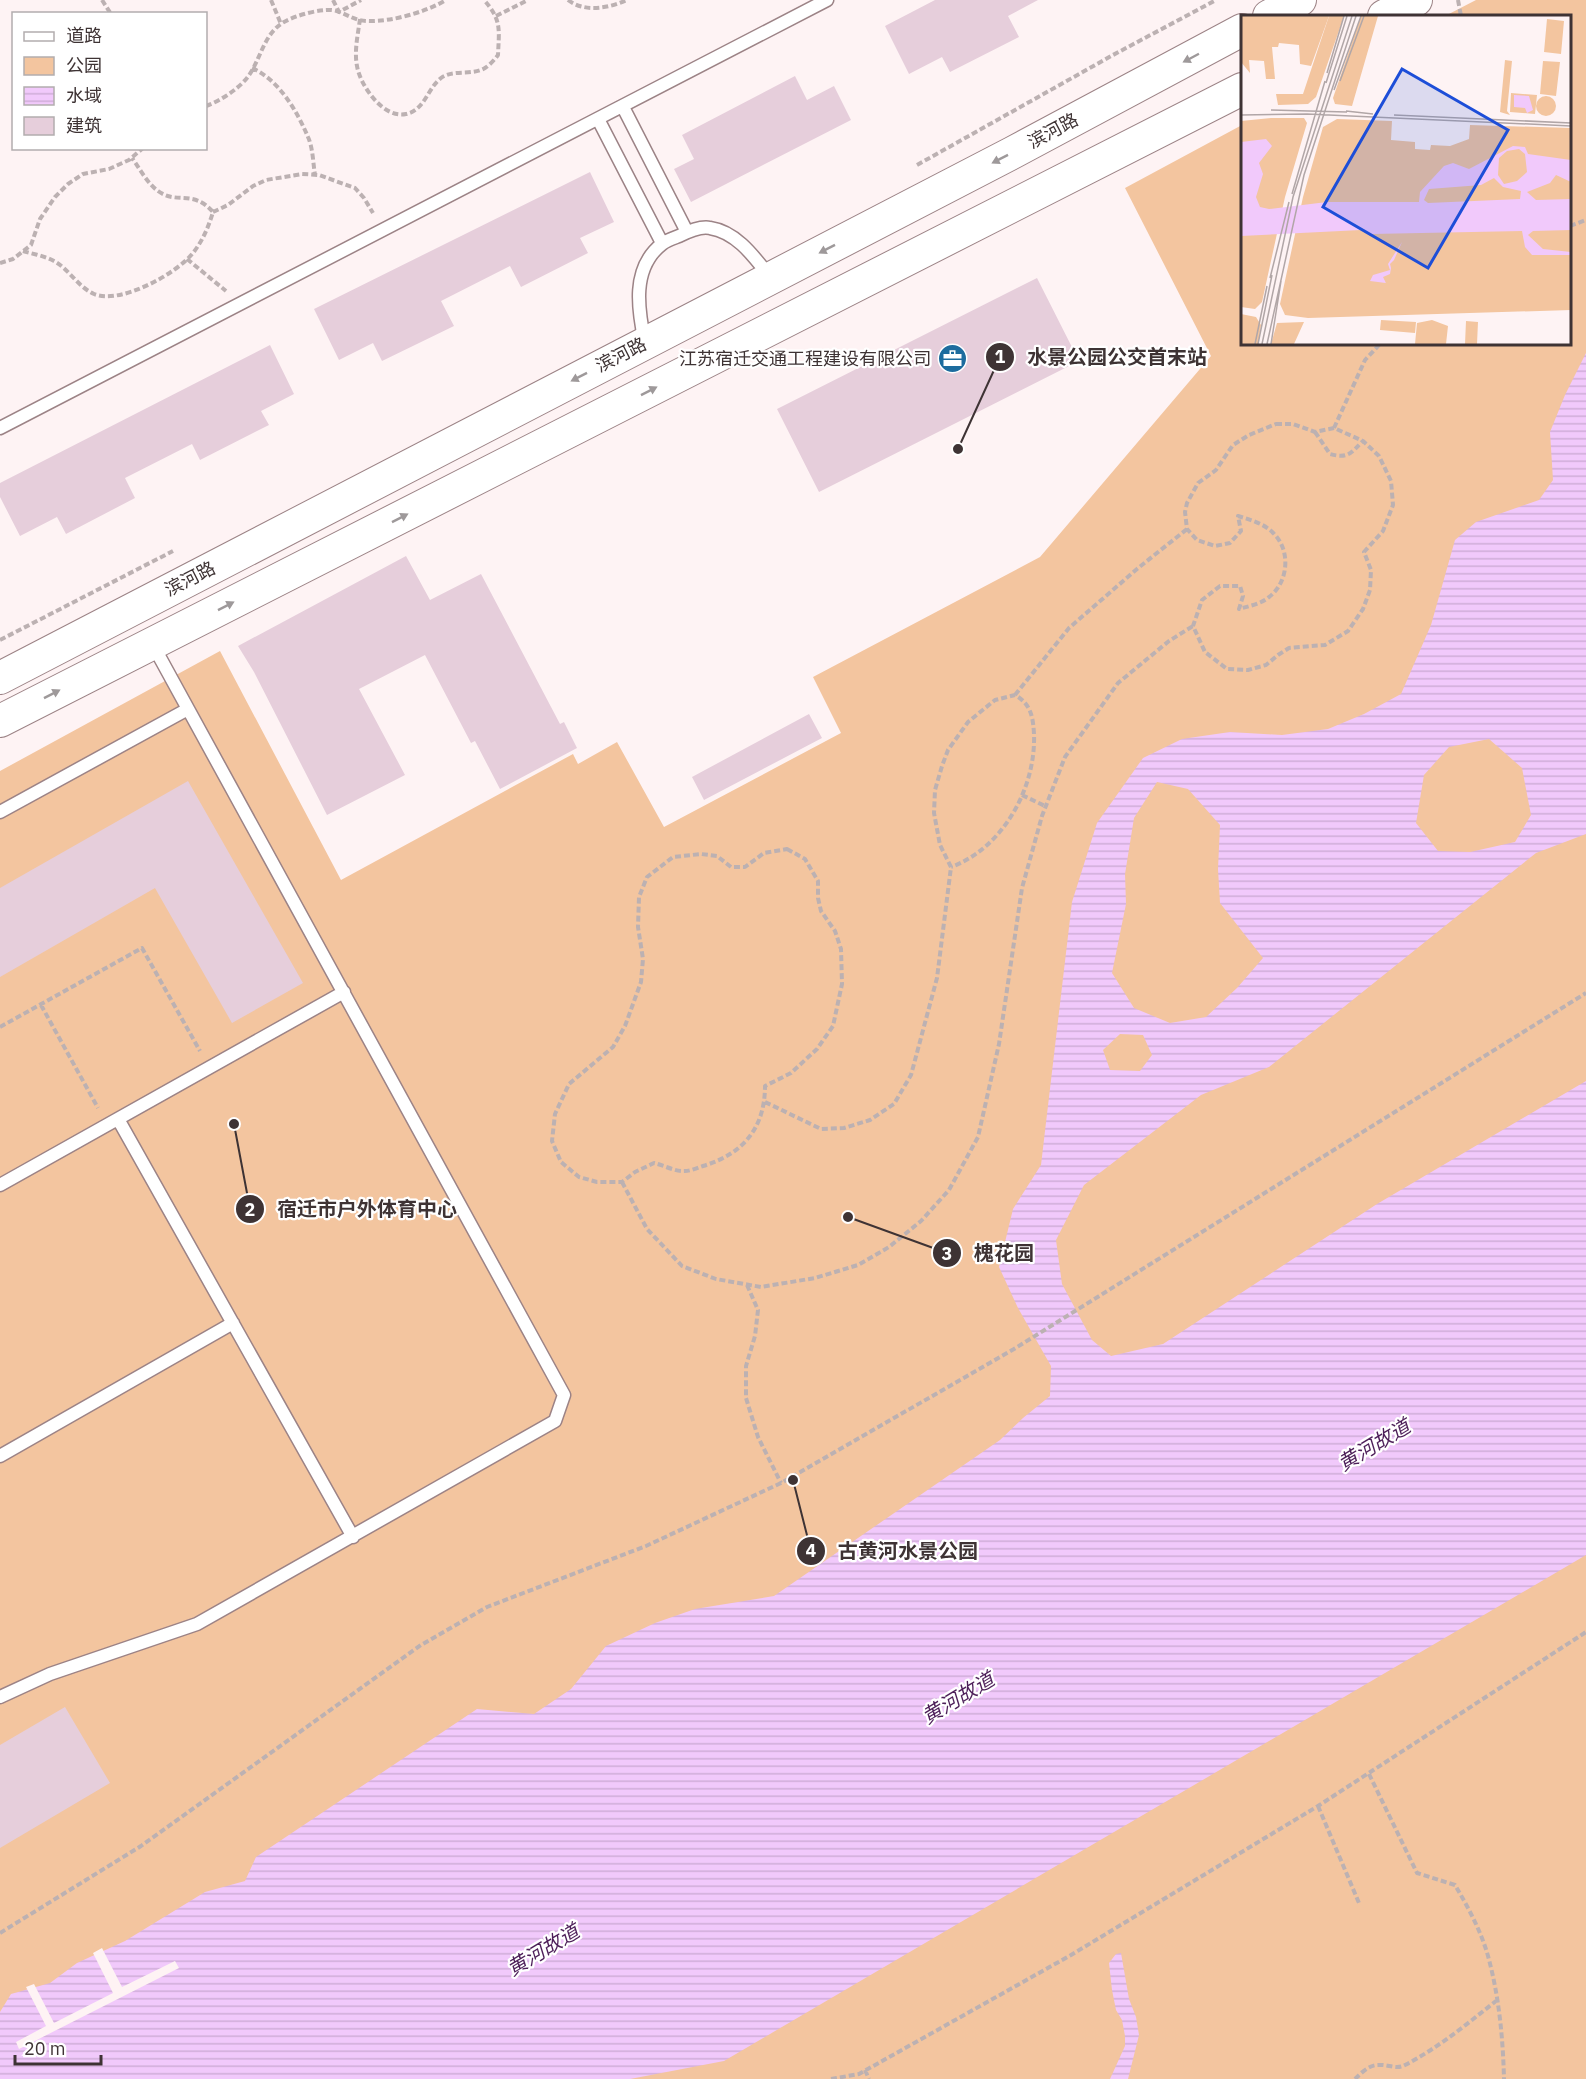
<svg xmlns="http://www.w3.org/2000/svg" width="1586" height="2079" font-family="'IBM Plex Sans','Noto Sans SC',sans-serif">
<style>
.green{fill:#f3c59f}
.water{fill:url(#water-rules);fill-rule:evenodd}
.pier{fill:#fef3f4}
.building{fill:#e6cedb}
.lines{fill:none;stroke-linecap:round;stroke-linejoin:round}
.lane-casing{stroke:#9c8386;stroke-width:15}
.secondary-casing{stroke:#9c8386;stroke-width:34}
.path{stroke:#bcb1b2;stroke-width:4;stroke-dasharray:6 3;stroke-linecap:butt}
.lane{stroke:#fff;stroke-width:12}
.secondary{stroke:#fff;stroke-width:32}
.oneway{fill:#9e999a}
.labels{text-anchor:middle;stroke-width:4.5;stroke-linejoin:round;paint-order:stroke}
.street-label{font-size:18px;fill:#3e3334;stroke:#fff}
.poi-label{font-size:18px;fill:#3e3334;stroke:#fff;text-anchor:end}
.water-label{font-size:20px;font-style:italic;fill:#4d1f59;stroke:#fff}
.inset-road{fill:none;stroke:#b1a6a7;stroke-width:1.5}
.view{fill:#1d4ed8;fill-opacity:0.15;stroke:#1d4ed8;stroke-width:3}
.inset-edge{fill:none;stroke:#3e3334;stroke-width:3}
.leader{fill:none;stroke:#3e3334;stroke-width:2}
.callout-dot{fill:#3e3334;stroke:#fff;stroke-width:2}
.mark-label{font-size:18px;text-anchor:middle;font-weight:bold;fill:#fff}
.callout-label{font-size:20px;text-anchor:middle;font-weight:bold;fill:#3e3334;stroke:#fff;stroke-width:4.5;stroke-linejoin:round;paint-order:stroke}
</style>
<defs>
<pattern id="water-rules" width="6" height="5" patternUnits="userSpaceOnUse" patternTransform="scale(1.5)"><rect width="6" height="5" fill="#f1c9fb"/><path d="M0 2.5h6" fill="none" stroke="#d0add8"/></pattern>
</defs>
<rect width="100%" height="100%" fill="#fef3f4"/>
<path class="green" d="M1476,0H1586V2079H0V771L220,651L341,880L573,754L578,764L617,742L664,827L841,733L813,677L1040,557L1211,356L1125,188L1242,125V344H1570V16H1445Z"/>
<path class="water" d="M1586,353V834L1536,853L1269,1067L1201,1095L1084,1185L1056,1240L1062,1284L1092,1340L1111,1356L1163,1344L1377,1204L1586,1081V1555L724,2061L630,2079H0V2012L11,1994L50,1983L77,1963L125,1941L205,1892L245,1881L256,1857L477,1709L534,1714L571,1689L606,1646L655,1623L695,1609L774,1596L1000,1440L1023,1418L1050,1396L1051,1366L1018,1308L999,1267L1013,1209L1041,1165L1072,902L1097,823L1143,758L1182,739L1230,732L1282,735L1328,729L1364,714L1401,694L1431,625L1455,540L1476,522L1539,500L1553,480L1550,432L1565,395ZM1489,739L1522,768L1531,815L1515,842L1470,852L1438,851L1416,823L1424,775L1449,747ZM1157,782L1188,789L1220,825L1218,869L1220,903L1263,958L1237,988L1206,1017L1170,1023L1134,1008L1112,973L1126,904L1125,874L1134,818ZM1120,1034L1143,1035L1152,1055L1140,1071L1110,1070L1103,1050Z
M1121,1953L1129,1999L1136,2017L1139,2035L1128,2079H1110L1125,2046V2036L1122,2020L1116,2010L1112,1990L1109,1963L1116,1954Z"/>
<path class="pier" d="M102,1948L122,1987L175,1961L179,1968L19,2049L16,2042L46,2026L26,1987L34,1984L54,2023L113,1993L93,1953Z"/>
<path class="building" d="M935,0H1038L1008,16L1019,37L950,72L942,57L909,74L885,26Z
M795,76L807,100L834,86L851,120L691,202L674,169L694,159L682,135Z
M590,172L614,222L580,238L588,253L521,287L510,266L441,301L454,326L382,361L373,343L339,360L314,309Z
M1037,278L1079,361L819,492L777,409Z
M270,345L294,394L261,411L269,425L200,460L192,444L125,478L135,498L66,534L57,517L20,536L0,497V483Z
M406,556L430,600L481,574L560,724L564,722L577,748L500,789L475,741L471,743L425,655L359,689L405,775L327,815L254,672L238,646Z
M809,714L822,738L704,800L692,777Z
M188,781L303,983L232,1023L155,888L0,977V888Z
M65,1707L110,1783L0,1848V1745Z"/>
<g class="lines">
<defs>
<path id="lane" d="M623,107L687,232
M598,119L662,243
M645,343C638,310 631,268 662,244C667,240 674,238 679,236C687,232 701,226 710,228C737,232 755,258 770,277
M0,428L827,0
M0,812L188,709
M118,1119L353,1537
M0,1185L344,992
M0,1456L233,1323
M0,1697L50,1674L197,1624L555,1421L564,1395L153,645"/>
<path id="secondary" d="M1269,16L1300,0
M1384,16L1416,0
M0,678L1012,153L1242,30
M0,721L1242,89"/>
</defs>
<use href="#lane" class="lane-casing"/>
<use href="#secondary" class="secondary-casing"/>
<path class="path" d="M102,0L111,14
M271,0L281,24
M333,0L339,12L361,0
M568,0C585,13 609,8 627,0
M1458,0L1461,16
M496,16L528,0
M360,19C358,34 354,51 357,66C360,85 383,119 406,114C425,110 427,89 441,78C453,69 472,76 485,68C490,65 495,59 498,55C499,30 502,20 484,0
M252,68C279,80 297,111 308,137C313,148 313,163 315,175
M206,106C220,101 237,90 247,78C261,60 263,34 284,22C296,15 325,7 337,11C348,15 356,21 368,21C391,22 426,12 446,0
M917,165L1113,55L1216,0
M213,212L228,205L253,186L266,180L302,174L319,175L355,188L364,198L373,213
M1570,226L1586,220
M23,251C33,254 45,256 54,261C69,269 78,287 94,294C120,305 176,274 193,253C203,240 208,228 213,212C193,189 177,205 158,191C147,183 140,169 132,158
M187,259L226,291
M0,263L13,259L31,245L40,219L55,197L68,184L83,174L109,169L129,160L143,148
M1276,424H1293L1315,432L1334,428L1363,441L1379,456L1391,481L1393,505L1383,531L1364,552L1371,570L1370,590L1363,609L1348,631L1325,645L1289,648L1278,655L1266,665L1248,670L1227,669L1205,652L1193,626L1202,600L1220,586H1240L1243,596L1239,609C1249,606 1261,604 1269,597C1288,583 1291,552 1275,535C1266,524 1251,520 1238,516L1241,531L1230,543L1215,546L1197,540L1187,529L1185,512L1187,503L1198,483L1216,470L1233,445L1249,435Z
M1334,428L1365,360L1380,344
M1315,432L1330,454C1348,459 1351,453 1363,441
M0,640L173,551
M1015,695L1069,628L1137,569L1187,529
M1022,795L1045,806
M787,849L805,859L818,881V898L821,911L835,931L841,949L842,984L833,1026L817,1049L791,1073L765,1086C765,1128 743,1154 703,1166C697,1168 690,1171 685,1171C676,1172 663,1165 654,1163L635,1172L622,1182H597L579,1177L561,1162L552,1141L555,1114L569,1084L613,1047L625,1026L641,982L643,959L638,927L639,897L647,877L673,857L701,854L717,856L731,867H745L764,853Z
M41,1005L98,1108
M0,1027L142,948L200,1051
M765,1102L821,1129L844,1128L870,1120L894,1104L911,1075L937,978L951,867L940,845L934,813L935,790L942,766L948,750L968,722L995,700L1015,695C1031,704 1033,717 1034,734C1036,788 1003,848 951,867
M622,1182L647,1229L682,1266L716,1279L761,1287L815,1278L858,1265L889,1247L921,1221L949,1190L978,1137L999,1044L1022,888L1042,816L1065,757L1118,683L1169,641L1193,626
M747,1285L758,1310L755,1336L746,1366V1398L758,1437L781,1483
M1369,1774L1417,1873L1455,1885C1468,1907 1481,1931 1488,1956C1499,1996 1503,2038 1504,2079
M1318,1806L1359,1903
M0,1933L141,1846L421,1645L487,1607L646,1546L781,1483L1014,1349L1586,993
M865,2070L869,2079
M831,2079L859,2074L1071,1955L1318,1806L1586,1632
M1355,2079C1361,2073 1369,2065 1378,2065C1388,2064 1396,2070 1405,2065C1438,2048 1467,2024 1496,2001"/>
<use href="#lane" class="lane"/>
<use href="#secondary" class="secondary"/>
</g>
<defs><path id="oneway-solid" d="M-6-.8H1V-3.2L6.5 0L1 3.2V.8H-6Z" transform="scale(1.5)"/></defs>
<g class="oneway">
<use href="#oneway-solid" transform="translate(1191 58) rotate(152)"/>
<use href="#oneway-solid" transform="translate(1000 159) rotate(153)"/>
<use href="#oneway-solid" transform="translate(827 249) rotate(153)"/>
<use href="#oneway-solid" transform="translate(579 377) rotate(153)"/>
<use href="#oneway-solid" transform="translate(649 391) rotate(-27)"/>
<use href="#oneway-solid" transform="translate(400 518) rotate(-27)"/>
<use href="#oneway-solid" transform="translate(226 606) rotate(-27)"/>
<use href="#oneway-solid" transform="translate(52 694) rotate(-27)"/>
</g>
<defs>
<symbol id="office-disc" viewBox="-11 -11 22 22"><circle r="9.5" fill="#1d6c9e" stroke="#fff"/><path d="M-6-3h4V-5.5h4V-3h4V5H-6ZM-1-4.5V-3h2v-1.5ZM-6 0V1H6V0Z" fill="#fff"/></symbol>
</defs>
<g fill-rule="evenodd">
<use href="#office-disc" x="936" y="342" width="33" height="33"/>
</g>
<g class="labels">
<g class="street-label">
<text transform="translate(1053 131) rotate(-28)" y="6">滨河路</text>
<text transform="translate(621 355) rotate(-27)" y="6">滨河路</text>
<text transform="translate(190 579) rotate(-27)" y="6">滨河路</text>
</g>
<g class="poi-label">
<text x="931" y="365">江苏宿迁交通工程建设有限公司</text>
</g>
<g class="water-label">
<text transform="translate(1374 1445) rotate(-31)" y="7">黄河故道</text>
<text transform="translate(958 1698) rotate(-31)" y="7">黄河故道</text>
<text transform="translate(543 1950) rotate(-31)" y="7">黄河故道</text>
</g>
</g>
<g transform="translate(1241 15)">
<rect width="330" height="330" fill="#fef3f4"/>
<path d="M0,1H88L70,51L59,49L58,30L38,28L37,32H31L34,64H25L23,46L8,45L9,58L0,47ZM306,4L323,6L320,39L303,37ZM302,46L319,47L315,81L299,79ZM30,103H63L66,108L44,182L21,287L14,294L0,292V106ZM96,104L151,106L150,125L174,127V134L189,135L190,130L209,131L228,124L229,110L330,113V295L67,303L44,300L39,289L62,182L82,112ZM0,299L15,302L20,310L17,329H0ZM140,305L175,307L174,318L139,315ZM191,305L207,311L205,329H174L176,308ZM225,306L237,307L236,329H224ZM63,307L53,329H30L36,308Z" fill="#f3c59f"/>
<path d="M88,1H103L75,82L67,89L37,90L35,79H62ZM120,1H137L111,91L94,89L92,83Z" fill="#f3c59f"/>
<path d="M264,45L271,46L266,96L269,100L259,97ZM270,78L296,80L294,99L269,97ZM295 91a10 10 0 1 1 20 0a10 10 0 1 1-20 0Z" fill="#f3c59f"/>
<path d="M273,80L288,81L292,95L286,98L284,93L273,92ZM25,124L31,131L18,148L22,159L15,182L19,192L28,194L86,187H178L179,177L203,151L212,148L228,154L272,131L284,132L287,139L330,145V167L315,160L309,168L286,177L295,185L330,184V215L292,216L287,220L302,234L330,237V240H291L284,232L281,216L130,219L120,215L0,221V127ZM278,134L284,139L286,157L276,166L263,169L257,160L258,143L266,136ZM253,163L262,172L280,176L279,184L187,188L183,185L188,174L240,170ZM161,227L153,245L149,249L150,253L149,259L142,262L145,268L129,266L132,260L149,255L147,249Z" fill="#f1c9fb" fill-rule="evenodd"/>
<path class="inset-road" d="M86,58L103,1M99,66L123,1M85,68L106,1M93,75L120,1M30,95L106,97M105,96L132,99M0,100L66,99L330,111M153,100L330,108M51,179L84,66M29,263L48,187M14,329L26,271M17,329L31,260M21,329L52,182L111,1M26,329L63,160L115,1M30,329L40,266"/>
<path class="view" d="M161,54L267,115L187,253L82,192Z"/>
<rect width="330" height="330" class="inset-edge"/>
</g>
<path class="leader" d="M958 449L1000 357M234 1124L250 1209M848 1217L947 1253M793 1480L811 1551"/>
<g class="callout-dot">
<circle cx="958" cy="449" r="6"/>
<circle cx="234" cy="1124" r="6"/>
<circle cx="848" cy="1217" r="6"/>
<circle cx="793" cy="1480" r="6"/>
<circle cx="1000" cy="357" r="15"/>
<circle cx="250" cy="1209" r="15"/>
<circle cx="947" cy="1253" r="15"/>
<circle cx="811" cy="1551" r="15"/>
</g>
<g class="mark-label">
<text x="1000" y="363">1</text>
<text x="250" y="1216">2</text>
<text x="947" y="1260">3</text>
<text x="811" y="1557">4</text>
</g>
<g class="callout-label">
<text x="1117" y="364">水景公园公交首末站</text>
<text x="367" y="1216">宿迁市户外体育中心</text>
<text x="1004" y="1260">槐花园</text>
<text x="908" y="1558">古黄河水景公园</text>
</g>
<rect x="12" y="12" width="195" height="138" fill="#ffffff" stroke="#b2adae" stroke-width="1.5"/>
<rect x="24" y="32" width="30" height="9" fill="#ffffff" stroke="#b2adae" stroke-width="1.5"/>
<text x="66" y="42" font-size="18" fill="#3e3334">道路</text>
<rect x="24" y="57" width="30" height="18" fill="#f3c59f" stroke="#b2adae" stroke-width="1.5"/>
<text x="66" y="72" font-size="18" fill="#3e3334">公园</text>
<rect x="24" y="87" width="30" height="18" fill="url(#water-rules)" stroke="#b2adae" stroke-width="1.5"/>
<text x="66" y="102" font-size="18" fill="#3e3334">水域</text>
<rect x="24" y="117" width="30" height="18" fill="#e6cedb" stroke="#b2adae" stroke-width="1.5"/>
<text x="66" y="132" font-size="18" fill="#3e3334">建筑</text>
<path d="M15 2055v9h86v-9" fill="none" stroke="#3e3334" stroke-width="3"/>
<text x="24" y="2055" font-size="18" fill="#3e3334" stroke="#ffffff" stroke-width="4.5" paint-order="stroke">20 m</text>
</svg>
